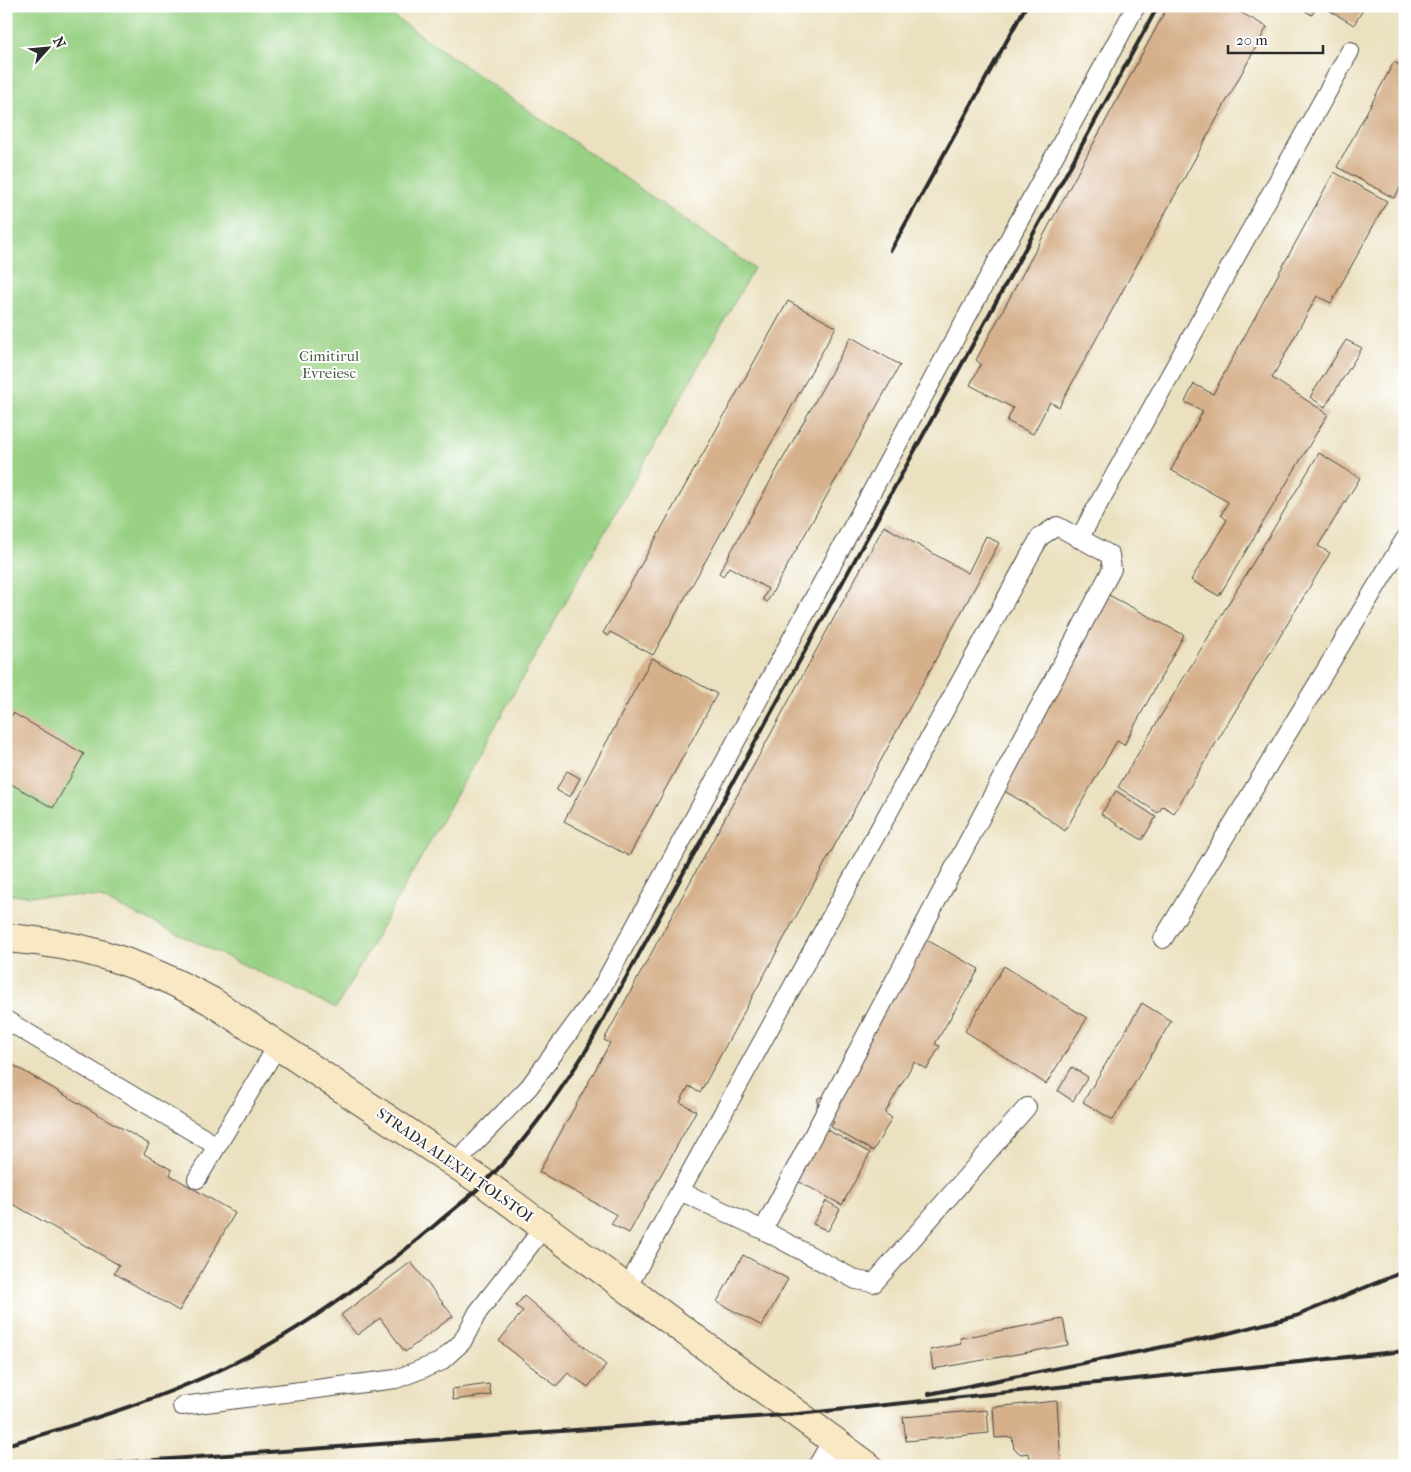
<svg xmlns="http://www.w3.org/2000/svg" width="1411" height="1472" font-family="'IM FELL French Canon',serif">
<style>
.green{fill:#98d184;stroke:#627e58}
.building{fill:#d5b08b}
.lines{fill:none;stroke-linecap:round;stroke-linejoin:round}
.service-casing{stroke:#484641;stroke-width:20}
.minor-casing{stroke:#484641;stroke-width:30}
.secondary-casing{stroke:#484641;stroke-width:30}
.service{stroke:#fff;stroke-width:18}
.minor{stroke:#fff;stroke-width:28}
.secondary{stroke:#f8e8c3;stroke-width:28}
.rail{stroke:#2b2b2b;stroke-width:4}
.labels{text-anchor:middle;stroke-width:4;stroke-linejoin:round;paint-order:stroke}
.park-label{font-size:15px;fill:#4c5d46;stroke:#fff}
.street-label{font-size:15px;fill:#2b2b2b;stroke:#fff}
</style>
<rect width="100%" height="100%" fill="#fff"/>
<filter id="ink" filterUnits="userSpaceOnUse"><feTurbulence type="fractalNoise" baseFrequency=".02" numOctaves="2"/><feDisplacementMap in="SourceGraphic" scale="10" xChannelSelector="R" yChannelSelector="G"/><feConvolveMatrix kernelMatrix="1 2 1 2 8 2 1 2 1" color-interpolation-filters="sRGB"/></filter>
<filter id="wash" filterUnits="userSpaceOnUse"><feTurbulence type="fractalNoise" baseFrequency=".0096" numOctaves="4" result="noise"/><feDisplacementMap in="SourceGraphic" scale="20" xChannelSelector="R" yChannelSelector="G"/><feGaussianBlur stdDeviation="1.12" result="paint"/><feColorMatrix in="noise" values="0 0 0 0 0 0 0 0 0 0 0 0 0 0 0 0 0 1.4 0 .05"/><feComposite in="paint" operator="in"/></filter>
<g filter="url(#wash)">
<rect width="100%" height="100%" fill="#ebe1c0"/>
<path class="green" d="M6,6H379L754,268L336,1008L99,897L6,895Z"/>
<g id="blocks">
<path class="building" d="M1168,6H1229L1267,27L1059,407L1050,402L1033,434L1007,421L1013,408L970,385L981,364L976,360Z
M1297,6H1317L1312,15Z
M1322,6H1365L1354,25Z
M1394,62L1405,68V180L1394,198L1337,167Z
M1334,172L1387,201L1331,303L1317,296L1272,378L1328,414L1219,596L1191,580L1227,520L1221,515L1228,502L1171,470L1203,411L1185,402L1194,384L1213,394Z
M788,301L836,327L653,655L610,632L608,636L603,633Z
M851,337L900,365L767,602L763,599L768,589L729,567L723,576L719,573Z
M1346,340L1362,348L1325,407L1310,397Z
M1319,453L1360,478L1318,546L1330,553L1174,813L1163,806L1158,813L1118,787Z
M884,526L968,573L986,536L999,543L700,1093L689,1086L680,1102L696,1111L629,1233L611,1224L617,1215L539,1172L610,1043L604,1040Z
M1105,593L1184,635L1124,745L1117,741L1065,831L1039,812L998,787Z
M652,658L717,694L629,856L564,821Z
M13,713L84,754L53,808L6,781V724Z
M567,771L580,778L570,797L556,790Z
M1116,791L1156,817L1142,840L1101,814Z
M925,939L979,969L935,1044L940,1046L927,1069L914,1062L885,1113L892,1118L873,1151L831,1127L834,1122L817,1112L818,1098L828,1094L858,1037L863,1016L877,1013L889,1003L876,995L884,981L898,988Z
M1004,966L1087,1018L1046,1084L965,1031Z
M1142,1003L1171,1021L1113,1120L1083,1102Z
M6,1061L149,1144L144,1154L172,1170L170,1175L235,1213L179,1311L114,1273L119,1265L6,1200Z
M1072,1067L1088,1077L1073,1101L1058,1091Z
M822,1127L870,1153L842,1205L794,1179Z
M826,1201L840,1209L828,1231L813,1224Z
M743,1255L788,1279L762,1326L717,1302Z
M411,1262L453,1316L405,1352L380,1318L357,1335L341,1315Z
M524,1296L606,1365L588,1387L568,1373L556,1386L499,1341L523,1311L516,1306Z
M1063,1319L1068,1345L933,1369L930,1350L961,1344L960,1338Z
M489,1384L491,1395L453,1400L452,1389Z
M1057,1401L1061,1466H1031L1029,1453L1021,1454L1014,1449L1012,1437L995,1438L993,1407Z
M987,1410L989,1433L906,1441L903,1417Z"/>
</g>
</g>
<g filter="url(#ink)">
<use href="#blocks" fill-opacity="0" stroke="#484641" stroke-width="1"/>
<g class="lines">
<defs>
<path id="service" d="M1079,539L1350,51
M1163,939L1405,539
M6,1020L217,1146
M455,1163L529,1087L601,989L1136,6
M197,1179L278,1045
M763,1230L856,1280L874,1283L1027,1107
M627,1288L680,1191L1040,537L1057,526L1110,555L1112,569L763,1230L680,1191
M182,1406L396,1379L440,1362L462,1342L478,1312L544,1227"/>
<path id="minor" d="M823,1466L836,1443"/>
<path id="secondary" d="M6,938C86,944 141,963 211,1001L484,1183L868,1466"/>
</defs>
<use href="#service" class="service-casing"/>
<use href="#minor" class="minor-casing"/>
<use href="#secondary" class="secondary-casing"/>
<use href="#service" class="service"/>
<use href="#minor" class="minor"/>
<use href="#secondary" class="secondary"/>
<path class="rail" d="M891,250L1026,6
M929,1394L1217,1336L1296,1316L1405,1271
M6,1445C96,1419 188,1391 270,1344C329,1310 383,1269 435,1225C451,1211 469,1198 484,1183C524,1144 557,1096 587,1049L1158,6
M72,1466L798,1414L1405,1351"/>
</g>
</g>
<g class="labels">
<g class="park-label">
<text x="329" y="361">Cimitirul<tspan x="329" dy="17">Evreiesc</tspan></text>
</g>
<g class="street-label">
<text transform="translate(455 1165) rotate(35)" y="5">STRADA ALEXEI TOLSTOI</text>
</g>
</g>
<rect width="1411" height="1472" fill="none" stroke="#fff" stroke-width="25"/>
<g transform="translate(48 48) rotate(63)" stroke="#ffffff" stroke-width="4" paint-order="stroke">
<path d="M0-4L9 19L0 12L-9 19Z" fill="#2b2b2b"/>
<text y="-8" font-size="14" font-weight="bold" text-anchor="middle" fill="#2b2b2b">N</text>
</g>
<path d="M1228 45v8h95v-8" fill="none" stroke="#2b2b2b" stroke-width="2.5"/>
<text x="1236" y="45" font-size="15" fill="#2b2b2b" stroke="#ffffff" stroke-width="4" paint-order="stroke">20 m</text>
</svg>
